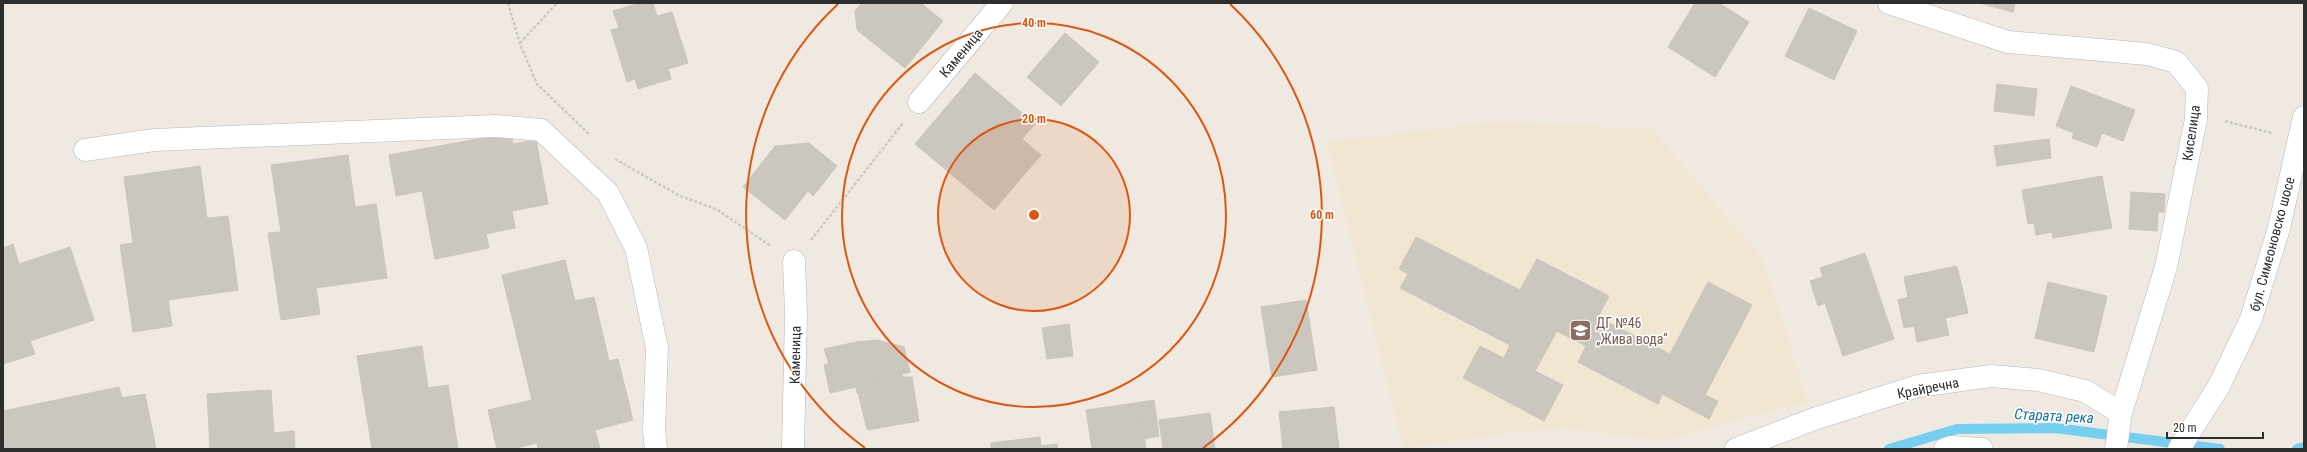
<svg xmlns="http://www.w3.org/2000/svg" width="2307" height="452" font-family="'Roboto Condensed',sans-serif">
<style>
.education{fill:#f0e6d1}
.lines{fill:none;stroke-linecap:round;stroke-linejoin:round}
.stream{stroke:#75cff0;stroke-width:10}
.building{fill:#cbc7bf;stroke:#cbc5ba}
.minor-casing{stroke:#b4b7c1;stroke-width:23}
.path{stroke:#c9c9c9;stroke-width:2.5;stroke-dasharray:3 2;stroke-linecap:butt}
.minor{stroke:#fff;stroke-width:22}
.ring{fill:none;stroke:#df570e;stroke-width:2}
.labels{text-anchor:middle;stroke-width:3;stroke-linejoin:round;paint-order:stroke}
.street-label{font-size:14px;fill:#2e2e2e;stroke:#fff}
.education-label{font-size:14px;fill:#785e54;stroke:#fff;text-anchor:start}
.water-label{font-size:15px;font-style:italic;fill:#0d6fa3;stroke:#fff}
.centre{fill:#df570e;stroke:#fff;stroke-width:2}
.ring-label{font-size:12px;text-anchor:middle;font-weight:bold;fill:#df570e;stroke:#fff;stroke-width:3;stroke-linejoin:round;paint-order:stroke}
</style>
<rect width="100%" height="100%" fill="#efe9e1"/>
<path class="education" d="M1493,122L1652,129L1763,259L1808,402L1662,440L1565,428L1499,434L1403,448L1327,142Z"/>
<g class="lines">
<path class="stream" d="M1889,449L1957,429L2055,428L2220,449
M2297,449L2304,447"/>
</g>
<path class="building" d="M640,3H653L657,16L672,12L688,63L668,69L671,79L638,89L635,79L627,82L611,30L619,28L613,11Z
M862,3H921L943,21L905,68L857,30L855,11Z
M1695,3H1719L1749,22L1715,77L1668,47Z
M1979,3H2015L2013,12Z
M1809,8L1857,31L1834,80L1785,56Z
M1065,33L1099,62L1061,106L1027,77Z
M975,73L1035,124L1022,139L1041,155L994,210L915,144Z
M1997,84L2037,89L2034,116L1994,111Z
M2071,86L2135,110L2123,141L2102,133L2097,147L2072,138L2074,133L2056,126Z
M511,133L513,144L536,140L548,204L512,211L515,228L486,234L489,248L435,259L422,191L396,196L389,155Z
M2049,139L2051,158L1997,166L1994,146Z
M809,143L837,166L813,196L808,191L785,220L743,187L775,146Z
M348,155L355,207L376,204L387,278L316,288L320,314L281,320L268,233L281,232L271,165Z
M200,166L207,218L228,216L238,290L168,300L172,326L133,332L120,245L133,243L124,177Z
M2102,176L2112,228L2053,238L2052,232L2036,235L2034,223L2028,224L2022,190Z
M2131,192L2165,194L2164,212H2158L2157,231L2129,229Z
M1416,237L1520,290L1537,259L1609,296L1598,317L1670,354L1708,282L1752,305L1705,395L1718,401L1709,419L1662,394L1658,404L1578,362L1586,346L1557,331L1535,371L1563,385L1544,421L1463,378L1480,346L1504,358L1510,345L1400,288L1408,274L1399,269Z
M13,244L19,264L70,247L94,320L30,341L35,354L3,364V248Z
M1865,253L1894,339L1843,356L1825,303L1818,306L1810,281L1823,277L1820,268Z
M565,260L575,301L594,297L609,361L618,359L633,420L595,430L600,449H538L537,443L511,449H497L488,410L532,400L502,275Z
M1957,266L1968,313L1945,318L1949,335L1917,342L1914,326L1904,328L1898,300L1908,297L1904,277Z
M2048,282L2107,296L2094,352L2035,338Z
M1306,300L1317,370L1272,377L1261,307Z
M1069,324L1073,356L1047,359L1042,328Z
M877,340L904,347L910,372L902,374V377L874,383L875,388L857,393L856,387L830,393L824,365L829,364L824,349L856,342Z
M422,346L428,388L448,385L458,449H372L357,356Z
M902,377H912L919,421L867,430L858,392L875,388L874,383Z
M119,387L122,398L145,394L156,449H32L31,447L5,449L3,437V411Z
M271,390L274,433L294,431L295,449H210L207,394Z
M1154,400L1159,436L1145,439L1141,416L1131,418L1129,404Z
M1129,404L1131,418L1141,416L1146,449H1092L1086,410Z
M1334,407L1339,449H1283L1279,412Z
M1210,413L1215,449H1163L1159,420Z
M1040,437L1041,446L1057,444L1058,449H991V443Z"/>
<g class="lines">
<defs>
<path id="minor" d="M1889,3L2008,42L2147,54L2176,62L2197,88L2196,119L2166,267L2121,413L2116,449
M919,102L1002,3
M85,150L154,140L496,126L541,130L608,193L636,248L657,348L654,430L656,449
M793,449L796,313L794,261
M1736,449L1814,419L1918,386L1991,376L2038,380L2085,391L2121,413
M1945,449L1951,447L1982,449
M2179,449L2219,386L2251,319L2279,228L2304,117"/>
</defs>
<use href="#minor" class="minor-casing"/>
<path class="path" d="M508,3L520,44L537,84L590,135
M520,43L557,3
M2225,121L2272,133
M615,159L680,196L716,209L771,246
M811,240L903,123"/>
<use href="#minor" class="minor"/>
</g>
<circle cx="1034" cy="215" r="96" fill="#df570e" fill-opacity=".12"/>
<g class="ring">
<circle cx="1034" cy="215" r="96"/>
<circle cx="1034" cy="215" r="192"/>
<path d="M865 448A288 288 0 0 1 838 4M1230 4A288 288 0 0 1 1203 448"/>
</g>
<defs>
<symbol id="school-square" viewBox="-11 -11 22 22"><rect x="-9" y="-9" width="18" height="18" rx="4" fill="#8d6e63" stroke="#fff"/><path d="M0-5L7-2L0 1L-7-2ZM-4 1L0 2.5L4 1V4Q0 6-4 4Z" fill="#fff"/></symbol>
</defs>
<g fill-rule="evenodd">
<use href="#school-square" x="1568" y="318" width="25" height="25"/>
</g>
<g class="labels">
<g class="street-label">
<text transform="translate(961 53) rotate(-50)" y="5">Каменица</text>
<text transform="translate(2191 133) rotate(-82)" y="5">Киселица</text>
<text transform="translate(2272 244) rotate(-75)" y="5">бул. Симеоновско шосе</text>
<text transform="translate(795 355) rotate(-89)" y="5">Каменица</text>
<text transform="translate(1928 388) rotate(-11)" y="5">Крайречна</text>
</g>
<g class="education-label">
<text x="1596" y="328">ДГ №46<tspan x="1596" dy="16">„Жива вода“</tspan></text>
</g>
<g class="water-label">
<text transform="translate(2054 416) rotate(3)" y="5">Старата река</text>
</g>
</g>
<circle cx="1034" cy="215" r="6" class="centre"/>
<g class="ring-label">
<text x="1034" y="27">40 m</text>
<text x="1034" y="123">20 m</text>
<text x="1322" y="219">60 m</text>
</g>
<rect width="2307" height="452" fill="none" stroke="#2e2e2e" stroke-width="8"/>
<path d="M2167 432v6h96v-6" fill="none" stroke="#2e2e2e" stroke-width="2"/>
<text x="2173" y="432" font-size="12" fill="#2e2e2e" stroke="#ffffff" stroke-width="3" paint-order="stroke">20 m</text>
</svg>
